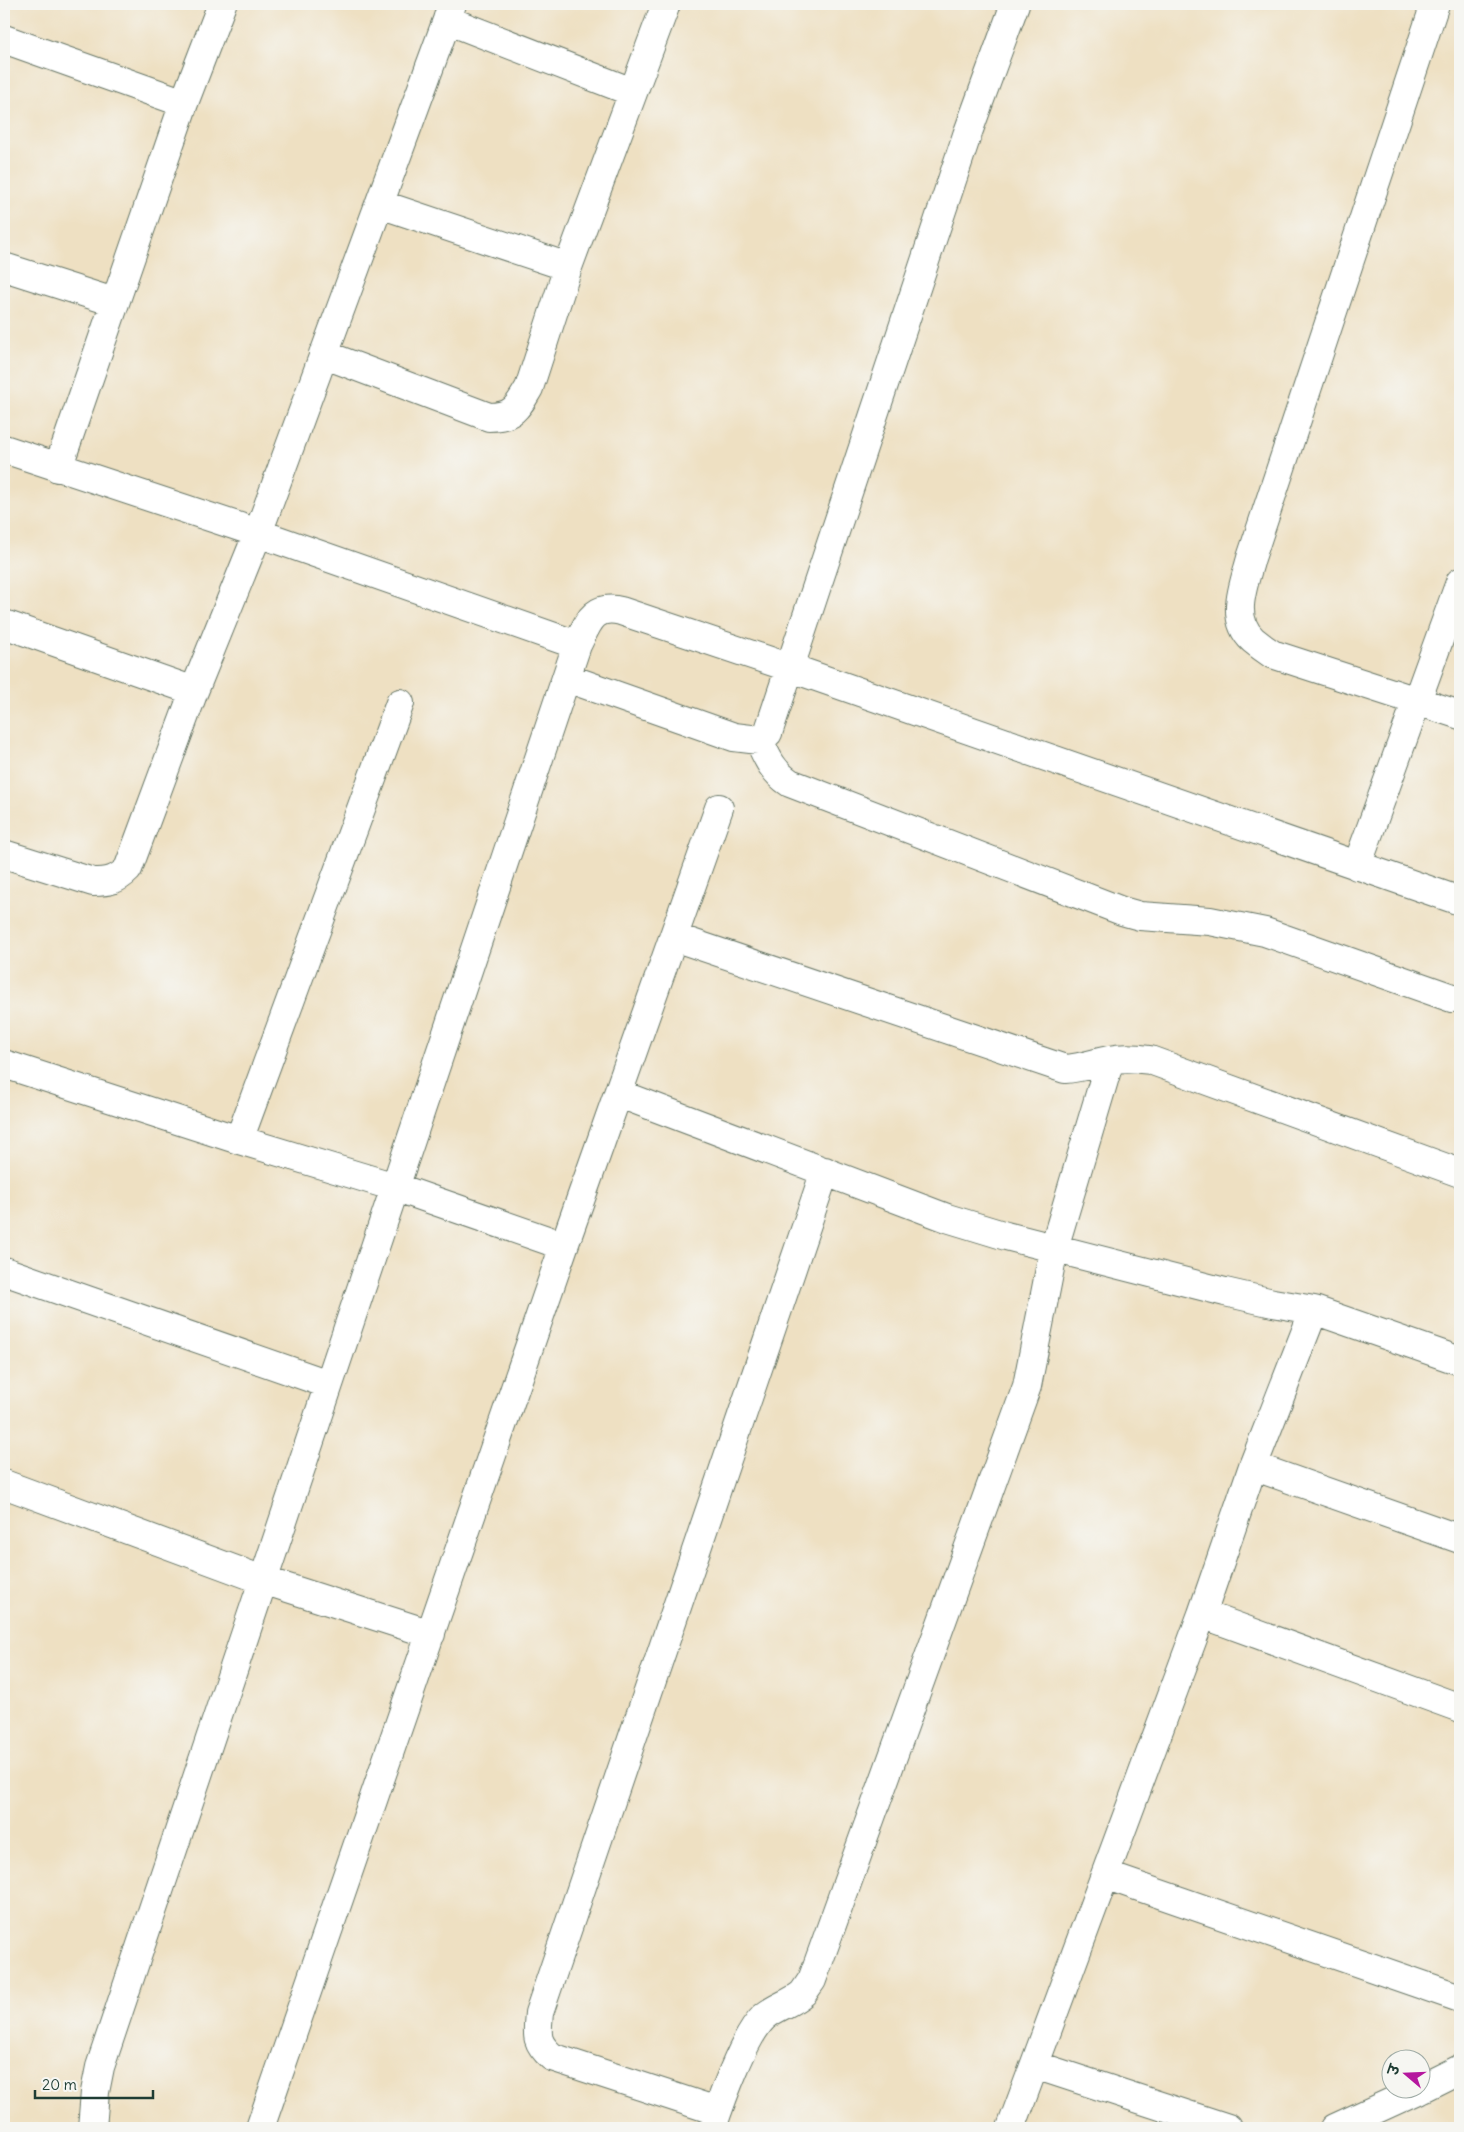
<svg xmlns="http://www.w3.org/2000/svg" width="1464" height="2132" font-family="Delius,'Playpen Sans Deva',sans-serif">
<style>
.lines{fill:none;stroke-linecap:round;stroke-linejoin:round}
.minor-casing{stroke:#677666;stroke-width:30}
.minor{stroke:#fff;stroke-width:28}
</style>
<rect width="100%" height="100%" fill="#f6f6f2"/>
<filter id="ink" filterUnits="userSpaceOnUse"><feTurbulence type="fractalNoise" baseFrequency=".02" numOctaves="2"/><feDisplacementMap in="SourceGraphic" scale="10" xChannelSelector="R" yChannelSelector="G"/><feConvolveMatrix kernelMatrix="1 2 1 2 8 2 1 2 1" color-interpolation-filters="sRGB"/></filter>
<filter id="wash" filterUnits="userSpaceOnUse"><feTurbulence type="fractalNoise" baseFrequency=".0096" numOctaves="4" result="noise"/><feDisplacementMap in="SourceGraphic" scale="20" xChannelSelector="R" yChannelSelector="G"/><feGaussianBlur stdDeviation="1.12" result="paint"/><feColorMatrix in="noise" values="0 0 0 0 0 0 0 0 0 0 0 0 0 0 0 0 0 1.4 0 .05"/><feComposite in="paint" operator="in"/></filter>
<g filter="url(#wash)">
<rect width="100%" height="100%" fill="#eee0c2"/>
</g>
<g filter="url(#ink)">
<g class="lines">
<defs>
<path id="minor" d="M452,4L447,20L632,92
M1435,4L1251,558C1244,585 1229,618 1253,640C1259,645 1266,650 1272,654L1460,715
M4,39L184,103
M380,204L568,267
M4,267L114,302
M323,354L489,417C513,417 518,407 529,388L568,267L666,4
M4,449L258,533L577,645C588,624 592,604 621,611L788,667L1460,901
M58,468L184,103L222,4
M4,624L194,691
M567,678L734,737L759,740L768,733L967,135L1015,4
M759,740C767,758 773,772 790,783L1122,911L1140,916L1210,921L1265,932L1452,998
M4,854L93,882C109,882 117,880 128,869L194,691L258,533L447,20
M1357,866L1460,582
M674,937L1065,1069C1081,1068 1094,1063 1109,1060C1123,1057 1136,1058 1150,1060L1460,1173
M4,1064L239,1140L395,1187L564,1246
M620,1094L947,1218L1006,1236L1225,1292L1273,1303L1314,1310
M239,1140L400,703
M4,1271L328,1384
M1253,1466L1460,1539
M4,1484L263,1580L431,1634
M1202,1614L1253,1466L1314,1310L1460,1361
M1105,1875L1460,1998
M1035,2065L1228,2128
M1422,2088L1460,2069
M717,2111L552,2057C535,2042 537,2035 539,2013L825,1171
M92,2128L95,2092L100,2067L577,645
M260,2128L564,1246L719,808
M712,2128C721,2101 744,2036 764,2017C775,2007 792,2003 803,1993C806,1989 809,1984 812,1980L1027,1386L1054,1248L1110,1060
M1011,2128L1202,1614L1460,1708
M1335,2128L1418,2090"/>
</defs>
<use href="#minor" class="minor-casing"/>
<use href="#minor" class="minor"/>
</g>
</g>
<rect width="1464" height="2132" fill="none" stroke="#f6f6f2" stroke-width="20"/>
<g transform="translate(1406 2074) rotate(289)"><circle r="24" fill="#f6f6f2" stroke="#a0aca6"/>
<path d="M0-4L9 19L0 12L-9 19Z" fill="#b5179e"/>
<text y="-8" font-size="14" font-weight="bold" text-anchor="middle" fill="#1f3d34">उ</text>
</g>
<path d="M35 2090v8h118v-8" fill="none" stroke="#1f3d34" stroke-width="2.5"/>
<text x="42" y="2090" font-size="15" fill="#1f3d34" stroke="#f6f6f2" stroke-width="4" paint-order="stroke">20 m</text>
</svg>
